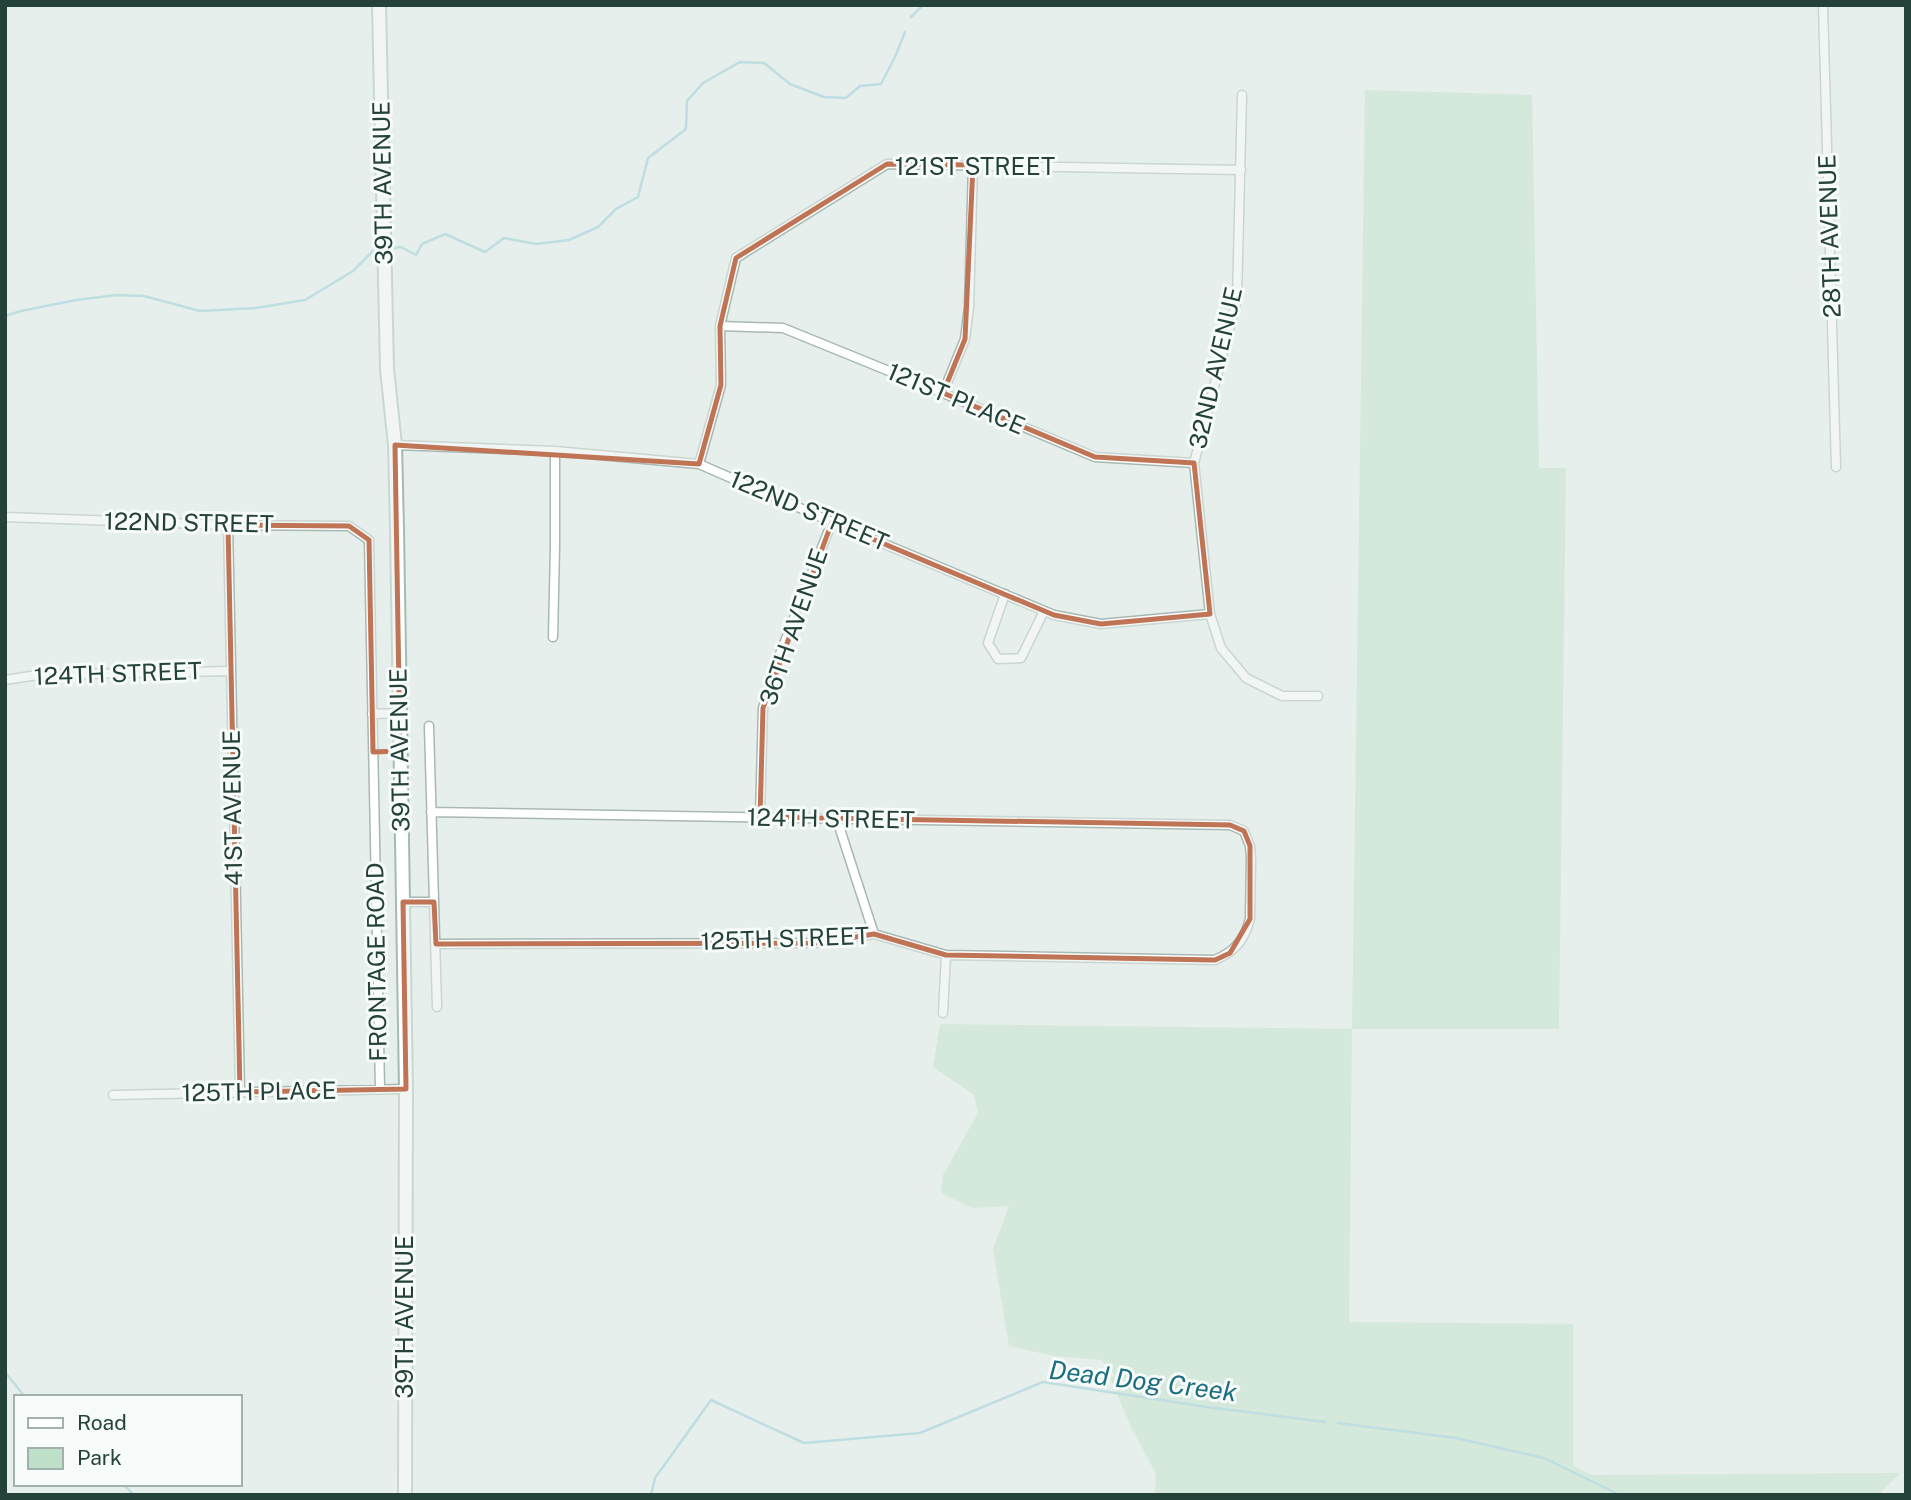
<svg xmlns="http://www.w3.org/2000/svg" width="1911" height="1500" font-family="'Public Sans',sans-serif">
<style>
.green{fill:#bfe0c8}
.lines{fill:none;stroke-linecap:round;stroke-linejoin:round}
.stream{stroke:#8ec9d4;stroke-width:2.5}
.minor-casing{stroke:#a8b8b2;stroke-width:11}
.secondary-casing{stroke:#a4bbb3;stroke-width:16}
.minor{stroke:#fff;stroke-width:8}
.secondary{stroke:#fff;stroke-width:12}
.marked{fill:none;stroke:#c07456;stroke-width:5;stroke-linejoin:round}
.labels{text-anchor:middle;stroke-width:6;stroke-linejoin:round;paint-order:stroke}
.street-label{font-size:24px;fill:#24423a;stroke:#f7fbf9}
.water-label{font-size:26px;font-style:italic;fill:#1c6f80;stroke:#f7fbf9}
</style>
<rect width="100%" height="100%" fill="#e6efeb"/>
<path class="green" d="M1365,90L1532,95L1539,468H1566L1559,1029H1352L1349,1322L1573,1324V1466L1592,1475L1900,1473L1878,1495H1155L1156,1474L1130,1425L1110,1377L1116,1376L1101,1360L1054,1356L1009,1346L993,1249L1009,1206L972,1208L941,1193L943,1175L978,1113L974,1095L933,1067L940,1024L1352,1029Z"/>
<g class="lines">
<path class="stream" d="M911,17L923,5
M393,248L401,247L416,255L422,244L445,234L485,252L504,238L536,244L569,240L598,227L616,209L638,197L648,158L686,129L687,101L703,83L740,62L764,63L790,84L824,97L846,98L860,86L881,84L895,57L905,32
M5,316L21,311L76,300L117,295L144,296L200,311L256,308L305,300L353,271L373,251L376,250
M5,1372L25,1397
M1338,1423L1456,1438L1544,1458L1620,1495
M123,1484L134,1495
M651,1495L655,1478L711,1400L804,1443L920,1433L1043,1382L1207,1407L1325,1422"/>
<defs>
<path id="minor" d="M1823,5L1836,467
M1242,95L1237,299L1194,463L1210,614L1221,648L1246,678L1282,696H1318
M720,326L783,328L943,393L1095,457L1194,463
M943,393L965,339L969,307L973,165
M395,445L555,451L699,464L832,522L1054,615L1101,624L1210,614
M699,464L721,385L720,326L736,258L887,164L1241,170
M5,517L228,525L349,526L369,540L380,1089
M228,525L240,1092
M1005,594L988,643L998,659L1021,658L1044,611
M553,637L555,547V451
M5,680L37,675L230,671
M372,714L400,713
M429,726L437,1007
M431,812L1230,825L1244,831L1250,846L1251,858L1250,919C1244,941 1235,951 1215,960L946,955L874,934L819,943L436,944
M760,817L763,708L778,659L832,522
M837,820L874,934
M403,902H434
M943,1013L946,955
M113,1095L406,1089"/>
<path id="secondary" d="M379,5L387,369L395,445L397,529L406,1089L405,1495"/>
</defs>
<use href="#minor" class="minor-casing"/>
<use href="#secondary" class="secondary-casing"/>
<use href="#minor" class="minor"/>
<use href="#secondary" class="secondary"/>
</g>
<path d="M0 0H1911V1500H0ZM887,164L973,165L965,339L943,393L1095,457L1194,463L1210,614L1101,624L1054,615L832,522L763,708L760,817L1230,825L1244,831L1250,846V919L1230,953L1215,960L946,955L874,934L819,943L436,944L434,902H403L406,1089L240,1092L228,525L349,526L369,540L373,752L400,751L395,445L699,464L721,385L720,326L736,258Z" fill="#e6efeb" fill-opacity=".55" fill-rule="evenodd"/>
<path class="marked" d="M887,164L973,165L965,339L943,393L1095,457L1194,463L1210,614L1101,624L1054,615L832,522L763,708L760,817L1230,825L1244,831L1250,846V919L1230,953L1215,960L946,955L874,934L819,943L436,944L434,902H403L406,1089L240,1092L228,525L349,526L369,540L373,752L400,751L395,445L699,464L721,385L720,326L736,258Z"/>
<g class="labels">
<g class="street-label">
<text x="975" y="175">121ST STREET</text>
<text transform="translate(383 183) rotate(-91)" y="8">39TH AVENUE</text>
<text transform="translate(1830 236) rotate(-92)" y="8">28TH AVENUE</text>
<text transform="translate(1216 368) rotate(-77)" y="8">32ND AVENUE</text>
<text transform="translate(956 399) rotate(23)" y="8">121ST PLACE</text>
<text transform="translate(809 511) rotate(23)" y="8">122ND STREET</text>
<text transform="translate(189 523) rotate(1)" y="8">122ND STREET</text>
<text transform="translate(794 627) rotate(-71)" y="8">36TH AVENUE</text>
<text transform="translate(118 674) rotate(-2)" y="8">124TH STREET</text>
<text transform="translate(400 750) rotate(-91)" y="8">39TH AVENUE</text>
<text transform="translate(233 808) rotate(-91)" y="8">41ST AVENUE</text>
<text transform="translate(831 819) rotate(1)" y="8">124TH STREET</text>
<text transform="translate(785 939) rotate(-2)" y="8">125TH STREET</text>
<text transform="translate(377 962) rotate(-91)" y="8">FRONTAGE ROAD</text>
<text transform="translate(259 1092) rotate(-1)" y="8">125TH PLACE</text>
<text transform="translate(405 1317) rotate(-90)" y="8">39TH AVENUE</text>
</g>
<g class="water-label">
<text transform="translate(1143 1381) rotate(7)" y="9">Dead Dog Creek</text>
</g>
</g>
<rect width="1911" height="1500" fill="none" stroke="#24423a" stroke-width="14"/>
<rect x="14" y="1395" width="228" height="91" fill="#f7fbf9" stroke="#a3b1ad" stroke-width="2"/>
<rect x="28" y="1418" width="35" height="10" fill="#ffffff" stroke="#a3b1ad" stroke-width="2"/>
<text x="77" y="1430" font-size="21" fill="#24423a">Road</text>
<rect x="28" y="1448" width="35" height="21" fill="#bfe0c8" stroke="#a3b1ad" stroke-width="2"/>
<text x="77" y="1465" font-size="21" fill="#24423a">Park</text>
</svg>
